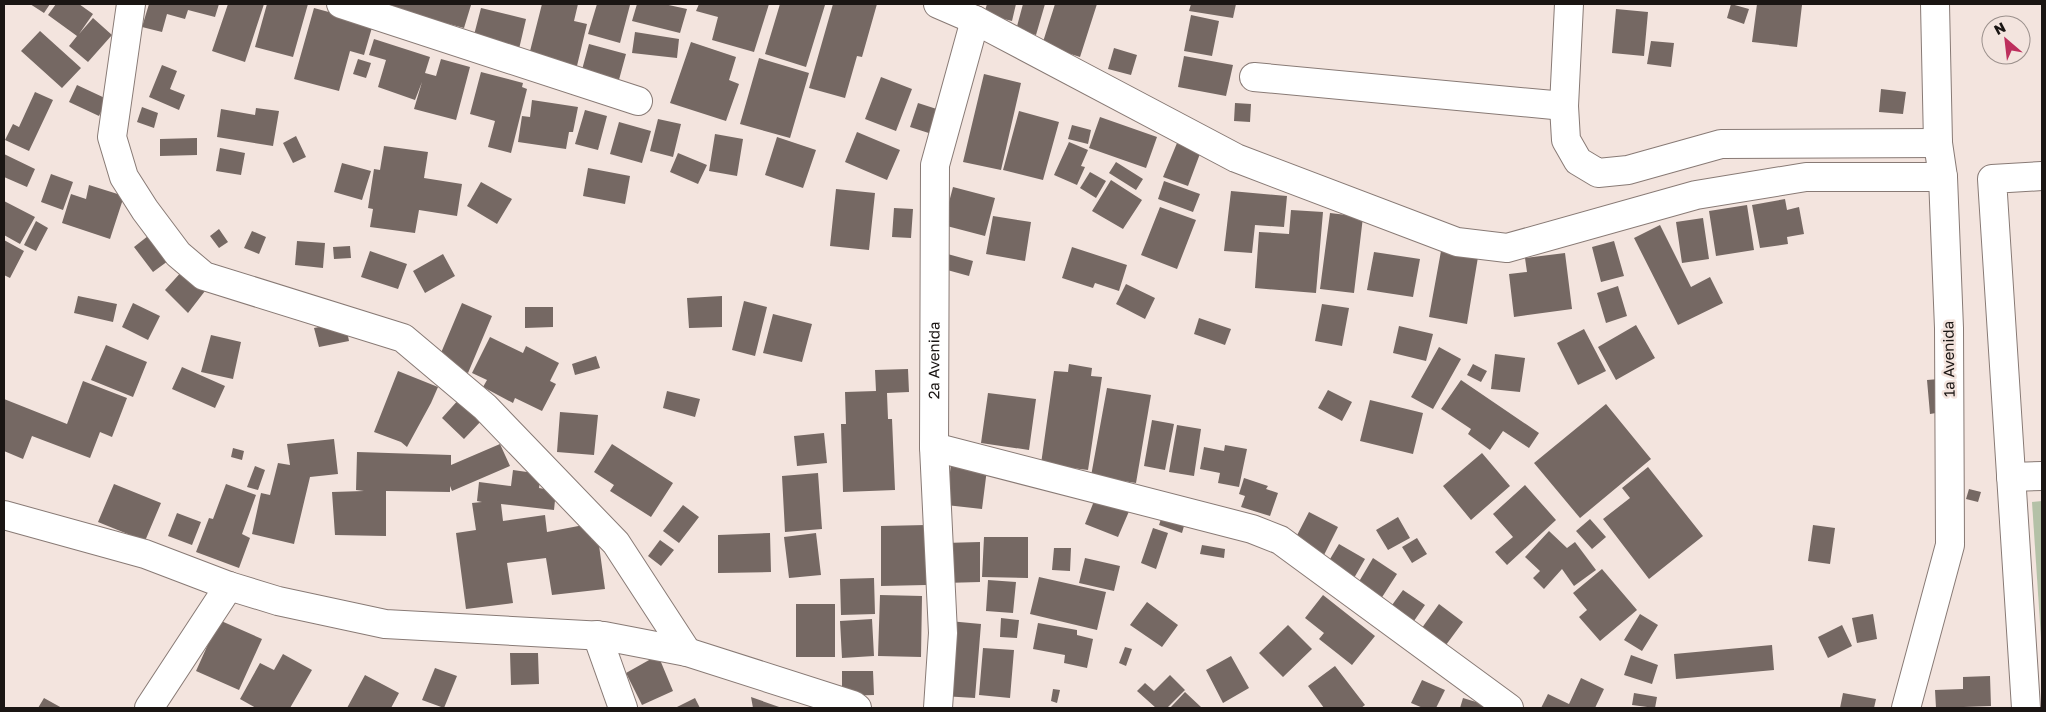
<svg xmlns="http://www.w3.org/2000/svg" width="2046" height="712" font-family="'Golos Text',sans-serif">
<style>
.green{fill:#b4c1a7}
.building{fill:#756863}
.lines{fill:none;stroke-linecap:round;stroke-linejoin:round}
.minor-casing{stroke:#887a75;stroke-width:30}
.minor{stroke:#fff;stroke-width:28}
.labels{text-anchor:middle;stroke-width:5;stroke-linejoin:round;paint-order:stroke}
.street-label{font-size:15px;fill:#1a1513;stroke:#f3e4de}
</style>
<rect width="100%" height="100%" fill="#f3e4de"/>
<path class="green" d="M2042,501V653L2032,502Z"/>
<path class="building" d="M30,4H50L44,13Z
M56,4H79L93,14L79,34L93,18L112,35L88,62L69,46L77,36L48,15Z
M149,4H219L215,17L188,10L185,19L167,14L162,32L142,27Z
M228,4H264L245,62L212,51Z
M267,4H308L293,57L255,47Z
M393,4H467L471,5L464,28L392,9Z
M542,4H578L574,21L587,24L576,70L528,59Z
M597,4L630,5L620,43L588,34Z
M637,4H664L687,9L680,33L632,21Z
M699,4H769L754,52L712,40L718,17L696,11Z
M780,4L825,5L806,67L765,54Z
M833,4H877L862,57L857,56L845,98L809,88Z
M987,4H1016L1012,21L984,14Z
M1023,4H1045L1036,35L1016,30Z
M1055,4H1097L1080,57L1042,45Z
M1191,4H1236L1233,18L1189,11Z
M1731,4L1749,9L1744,24L1727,18Z
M1757,4L1802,5L1797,47L1752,42Z
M314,8L373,24L364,55L350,51L339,91L294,79Z
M481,8L526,19L519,49L474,35Z
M1616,9L1648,12L1644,56L1612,53Z
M1191,15L1219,21L1212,56L1184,51Z
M40,31L81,68L62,88L21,51Z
M635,32L679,39L677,58L632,53Z
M374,39L430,57L425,73L436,76L441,59L470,67L456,120L414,109L422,82L415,100L378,87L386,60L369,55Z
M1651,41L1674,43L1671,67L1647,64Z
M691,42L736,57L729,80L739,84L726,121L670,103Z
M589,44L626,54L617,87L580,77Z
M1114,48L1137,55L1131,75L1108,69Z
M1184,56L1233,65L1226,96L1178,87Z
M759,58L809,73L790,138L740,124Z
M358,59L371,63L366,78L353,74Z
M162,65L177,71L170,89L185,95L179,110L149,97Z
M481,72L523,83L522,87L527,89L511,153L488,147L495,121L470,114Z
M984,74L1021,83L1001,170L963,162Z
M881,77L912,89L896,131L865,119Z
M77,85L107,99L99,116L69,102Z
M1881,89L1906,92L1903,114L1879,112Z
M35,92L53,100L29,151L5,140L13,124L19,127Z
M532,100L578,107L573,132H569L566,149L518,142L522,116L530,117Z
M918,103L946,112L938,136L910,127Z
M1235,103L1251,104L1250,122L1234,121Z
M142,107L158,113L154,128L137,122Z
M256,108L279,111L273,146L217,137L221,109L255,115Z
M585,110L607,116L598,150L575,144Z
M1019,111L1059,122L1043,180L1003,170Z
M1100,117L1157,137L1146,168L1089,148Z
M658,119L681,124L673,157L650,151Z
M619,122L651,131L642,163L610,154Z
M1072,125L1091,130L1088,144L1068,139Z
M857,132L900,150L887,180L845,162Z
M715,134L743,139L737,176L709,171Z
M296,136L306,157L293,163L283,143Z
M777,137L816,150L803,188L765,175Z
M197,138V155L160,156V139Z
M1069,142L1088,150L1081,166L1085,167L1077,185L1054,175Z
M1177,143L1201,151L1188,186L1163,177Z
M384,146L428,152L424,178L462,184L457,216L419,210L415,233L370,227L373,209L368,208L374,169L380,170Z
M220,148L245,153L241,175L216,171Z
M678,153L707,165L698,184L670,172Z
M4,154L35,169L27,187L4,177Z
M1116,162L1143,179L1136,190L1109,173Z
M342,163L371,171L362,200L334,192Z
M588,168L630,176L625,204L583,196Z
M1090,172L1106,181L1096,198L1080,188Z
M51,174L73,182L63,210L41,202Z
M1111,180L1142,200L1123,229L1092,211Z
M1164,181L1200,194L1193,212L1158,199Z
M481,182L512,199L497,224L467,206Z
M89,185L124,196L110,239L62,223L71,194L86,199Z
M953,187L995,198L985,236L943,225Z
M836,189L875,193L869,250L830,246Z
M1231,191L1287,196L1284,227L1255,225L1252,253L1224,251Z
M1785,199L1787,210L1799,207L1804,234L1787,237L1788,244L1760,248L1752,205Z
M4,201L35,217L20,244L4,235Z
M1747,205L1754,250L1716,256L1709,211Z
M1160,207L1196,220L1177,269L1141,255Z
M894,208L913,209L911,238L892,237Z
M1291,210L1323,212L1316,293L1255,288L1259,232L1289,234Z
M1330,213L1363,217L1354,293L1320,289Z
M993,216L1031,222L1025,261L986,254Z
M1703,218L1709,259L1682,263L1676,222Z
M36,221L48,228L36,251L24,245Z
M1660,225L1691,287L1710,277L1723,303L1678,325L1634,238Z
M219,229L228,242L219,248L210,236Z
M252,231L266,237L259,254L244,248Z
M148,236L168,261L153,272L134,247Z
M4,240L24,251L10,278L4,275Z
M297,241L325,243L323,268L295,265Z
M1614,241L1624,276L1601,282L1592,247Z
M350,246L351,258L334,259L333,247Z
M1072,247L1127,265L1119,291L1095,283L1093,288L1062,278Z
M370,251L407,264L398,289L361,277Z
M1441,251L1478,257L1467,324L1429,317Z
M1374,252L1420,259L1413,297L1367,290Z
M944,253L973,261L969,276L940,268Z
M1565,253L1572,309L1514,317L1509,274L1527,272L1525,258Z
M443,254L455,276L425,293L413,271Z
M183,270L205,291L188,313L165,290Z
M1126,284L1155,298L1145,319L1116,304Z
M1618,286L1627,316L1606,323L1597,293Z
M78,296L117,304L113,322L74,313Z
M722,296V327L689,328L687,298Z
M744,301L767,307L755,356L732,350Z
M133,303L160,316L148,340L122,327Z
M462,303L492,316L468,373L438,360Z
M1322,304L1349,308L1342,346L1315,341Z
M525,307H553V327L525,328Z
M773,314L812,324L802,362L763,353Z
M1199,318L1231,329L1225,345L1194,334Z
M345,322L349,341L319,347L314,328Z
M1636,325L1655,358L1616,380L1598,347Z
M1399,326L1433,334L1426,361L1393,353Z
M1584,329L1606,371L1578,385L1557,343Z
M211,335L241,342L233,379L201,372Z
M490,337L523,353L526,346L559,363L550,381L556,384L542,411L515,398L513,403L483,387L487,380L472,373Z
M106,345L147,362L133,397L91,380Z
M1439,347L1461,359L1433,409L1411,397Z
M1495,354L1525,358L1520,392L1491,389Z
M596,356L600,368L575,375L572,364Z
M1069,364L1092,368L1091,376L1102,377L1088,470L1041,464L1054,371L1068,372Z
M1473,364L1487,371L1481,382L1467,375Z
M182,367L225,386L215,408L172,389Z
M908,369L909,392L887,393L888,419H892L895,490L843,492L841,424H846L845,392L876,391L875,370Z
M398,371L438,387L431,403L407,447L401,442L374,432Z
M1939,379L1942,412L1930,414L1927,380Z
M1461,380L1539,433L1529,448L1503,431L1490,450L1468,434L1471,429L1441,409Z
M83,381L127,398L112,437L100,432L90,458L32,436L23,459L4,451V399L67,424Z
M1107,388L1151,395L1136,483L1091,476Z
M1328,390L1352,402L1342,421L1318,408Z
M667,391L700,399L695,417L663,408Z
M988,393L1036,399L1029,450L981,443Z
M460,398L483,419L464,439L442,418Z
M1370,400L1423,413L1413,454L1360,441Z
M1606,404L1651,459L1580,518L1534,463Z
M560,412L598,415L594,455L557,452Z
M1152,420L1174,424L1165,470L1144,466Z
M1177,425L1201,429L1194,476L1169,472Z
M824,433L827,463L797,466L794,436Z
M334,439L338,474L310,477L294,544L252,534L261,493L270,495L278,463L290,465L287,444Z
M500,444L510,466L452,491L450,486V492L386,491V536L335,535L332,492L364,491L356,490L357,452L451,455V465Z
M612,444L673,483L651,517L610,491L614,485L594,472Z
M1225,445L1247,449L1239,487L1218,483L1220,473L1200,469L1204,447L1224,451Z
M233,448L244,451L242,460L231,457Z
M1482,453L1510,486L1471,520L1443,486Z
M951,464L987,469L982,509L946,505Z
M255,466L265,470L258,490L247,487Z
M1648,467L1703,536L1649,579L1603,519L1630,498L1622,488Z
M513,470L541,474L539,488L556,491L554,510L501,504L503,521L545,515L547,532L589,524L592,540L598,538L605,589L552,595L546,558L507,563L513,603L466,609L456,533L476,530L472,503L482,502L477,501L479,482L511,486Z
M818,473L822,529L785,532L782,476Z
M1244,478L1268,486L1266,489L1278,493L1270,516L1241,507L1245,496L1239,494Z
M114,484L161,503L145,541L98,522Z
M226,484L256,495L242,534L250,538L239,568L196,552L209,518L213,519Z
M1525,485L1556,520L1507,565L1495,552L1513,537L1493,514Z
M1969,489L1981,492L1978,502L1966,499Z
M1096,496L1130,509L1118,537L1085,524Z
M683,505L699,517L679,543L663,531Z
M1309,512L1338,527L1322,559L1292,545Z
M177,513L201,522L192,545L168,536Z
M1398,517L1410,538L1388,550L1376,530Z
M1161,519L1184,526L1182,533L1159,525Z
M1590,519L1606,537L1592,549L1576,531Z
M926,525V585L881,586V526Z
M1813,525L1835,528L1830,564L1808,561Z
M1153,528L1168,533L1156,569L1141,563Z
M1549,531L1567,548L1575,542L1596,570L1574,586L1562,569L1544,589L1533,578L1540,571L1525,557Z
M770,533L771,572L718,573V535Z
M816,533L821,575L789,578L784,537Z
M984,537H1028V578L982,577Z
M1417,538L1427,554L1412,563L1402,547Z
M660,540L674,550L661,566L648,556Z
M980,542V582L944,583V543Z
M1339,544L1365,559L1350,585L1324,569Z
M1202,545L1225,549L1224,558L1200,554Z
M1054,548H1071L1070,571L1052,570Z
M1085,558L1120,566L1114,591L1079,583Z
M1373,558L1397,574L1377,605L1354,590Z
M1602,569L1637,610L1600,641L1579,617L1587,610L1573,593Z
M1039,577L1106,592L1097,630L1030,614Z
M874,578L875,614L841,615L840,579Z
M988,580L1016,582L1013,613L986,611Z
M1403,590L1425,605L1407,631L1384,616Z
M880,595L922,596L921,657L878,656Z
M1323,595L1375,636L1352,665L1319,639L1324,633L1305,618Z
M1147,602L1178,625L1162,647L1130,625Z
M796,604H835V657H796Z
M1439,604L1463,622L1443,649L1419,632Z
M1640,614L1658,625L1642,651L1624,640Z
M1873,614L1877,639L1857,643L1852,618Z
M1001,618L1019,620L1017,638L1000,637Z
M872,619L874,656L842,658L840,621Z
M219,620L262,639L239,690L196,671Z
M949,621L981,624L975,698L942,696Z
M1038,623L1077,630V635L1093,639L1087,668L1064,663L1065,655L1033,649Z
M1288,625L1312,649L1283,677L1259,653Z
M1842,625L1852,646L1828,658L1818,637Z
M1772,645L1774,670L1676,679L1674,654Z
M1125,647L1132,649L1126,666L1119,663Z
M983,648L1014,650L1010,698L979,695Z
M510,653H538L539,684L511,685Z
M283,654L312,670L290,708H256L240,699L260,663L274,670Z
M658,655L673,691L642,705L626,673Z
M1631,655L1658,665L1652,684L1624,675Z
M1231,656L1249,688L1223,703L1206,670Z
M1335,666L1365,705L1361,708H1324L1308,686Z
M435,668L457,676L444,708L422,700Z
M842,671H873L874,695L842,696Z
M365,675L399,693L391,708H347Z
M1170,675L1185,690L1167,708H1156L1137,691L1145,683L1154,691Z
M1990,676L1991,706L1936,708L1935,690L1963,689V677Z
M1581,678L1604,689L1595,708H1541L1548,694L1569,704Z
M1422,680L1445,690L1436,708H1423L1411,703Z
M1053,689L1060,690L1057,703L1051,701Z
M1185,692L1202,708H1170Z
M1634,693L1657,697L1655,708L1632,705Z
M1843,693L1876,699L1874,708H1840Z
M751,697L782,708H753Z
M44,698L62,708H38Z
M695,698L700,708H675Z
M1463,698L1496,708H1460Z"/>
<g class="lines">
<defs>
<g id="minor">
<path d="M131,4L112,137L124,177L145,210L178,254L204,276L403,338L485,407L616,543L687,652"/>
<path d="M341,4L638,101"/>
<path d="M938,4L975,20L1236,158L1457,242L1507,248L1696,195L1806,177H1943"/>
<path d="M1569,4L1564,106L1566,140L1578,161L1598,173L1628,170L1721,144L1938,143"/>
<path d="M1254,77L1564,106"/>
<path d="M934,447L1252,529L1280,540L1509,708"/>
<path d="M2011,477L2042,476"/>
<path d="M4,515L145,554L229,586L278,601L385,624L604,636L687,652L853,705L857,708"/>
<path d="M597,635L623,708"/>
<path d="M149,708L229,586"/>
<path id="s1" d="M938,708L943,633L934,447L935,165L975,20"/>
<path d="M1906,708L1950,545L1949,328L1943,177L1938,143L1935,4"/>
<path d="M2026,708L1992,179L2042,176"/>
</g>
</defs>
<use href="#minor" class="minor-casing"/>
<use href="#minor" class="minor"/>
</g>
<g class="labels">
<g class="street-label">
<text transform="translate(1949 359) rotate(-91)" y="5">1a Avenida</text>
<text dy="5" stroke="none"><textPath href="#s1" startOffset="348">2a Avenida</textPath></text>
</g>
</g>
<rect width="2046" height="712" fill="none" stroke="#1a1513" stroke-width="10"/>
<g transform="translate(2006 40) rotate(332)"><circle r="24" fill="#f3e4de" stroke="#9c918d"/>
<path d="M0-4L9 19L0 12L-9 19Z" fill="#bd2f5d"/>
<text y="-8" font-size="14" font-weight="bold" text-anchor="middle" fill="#1a1513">N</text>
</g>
</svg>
